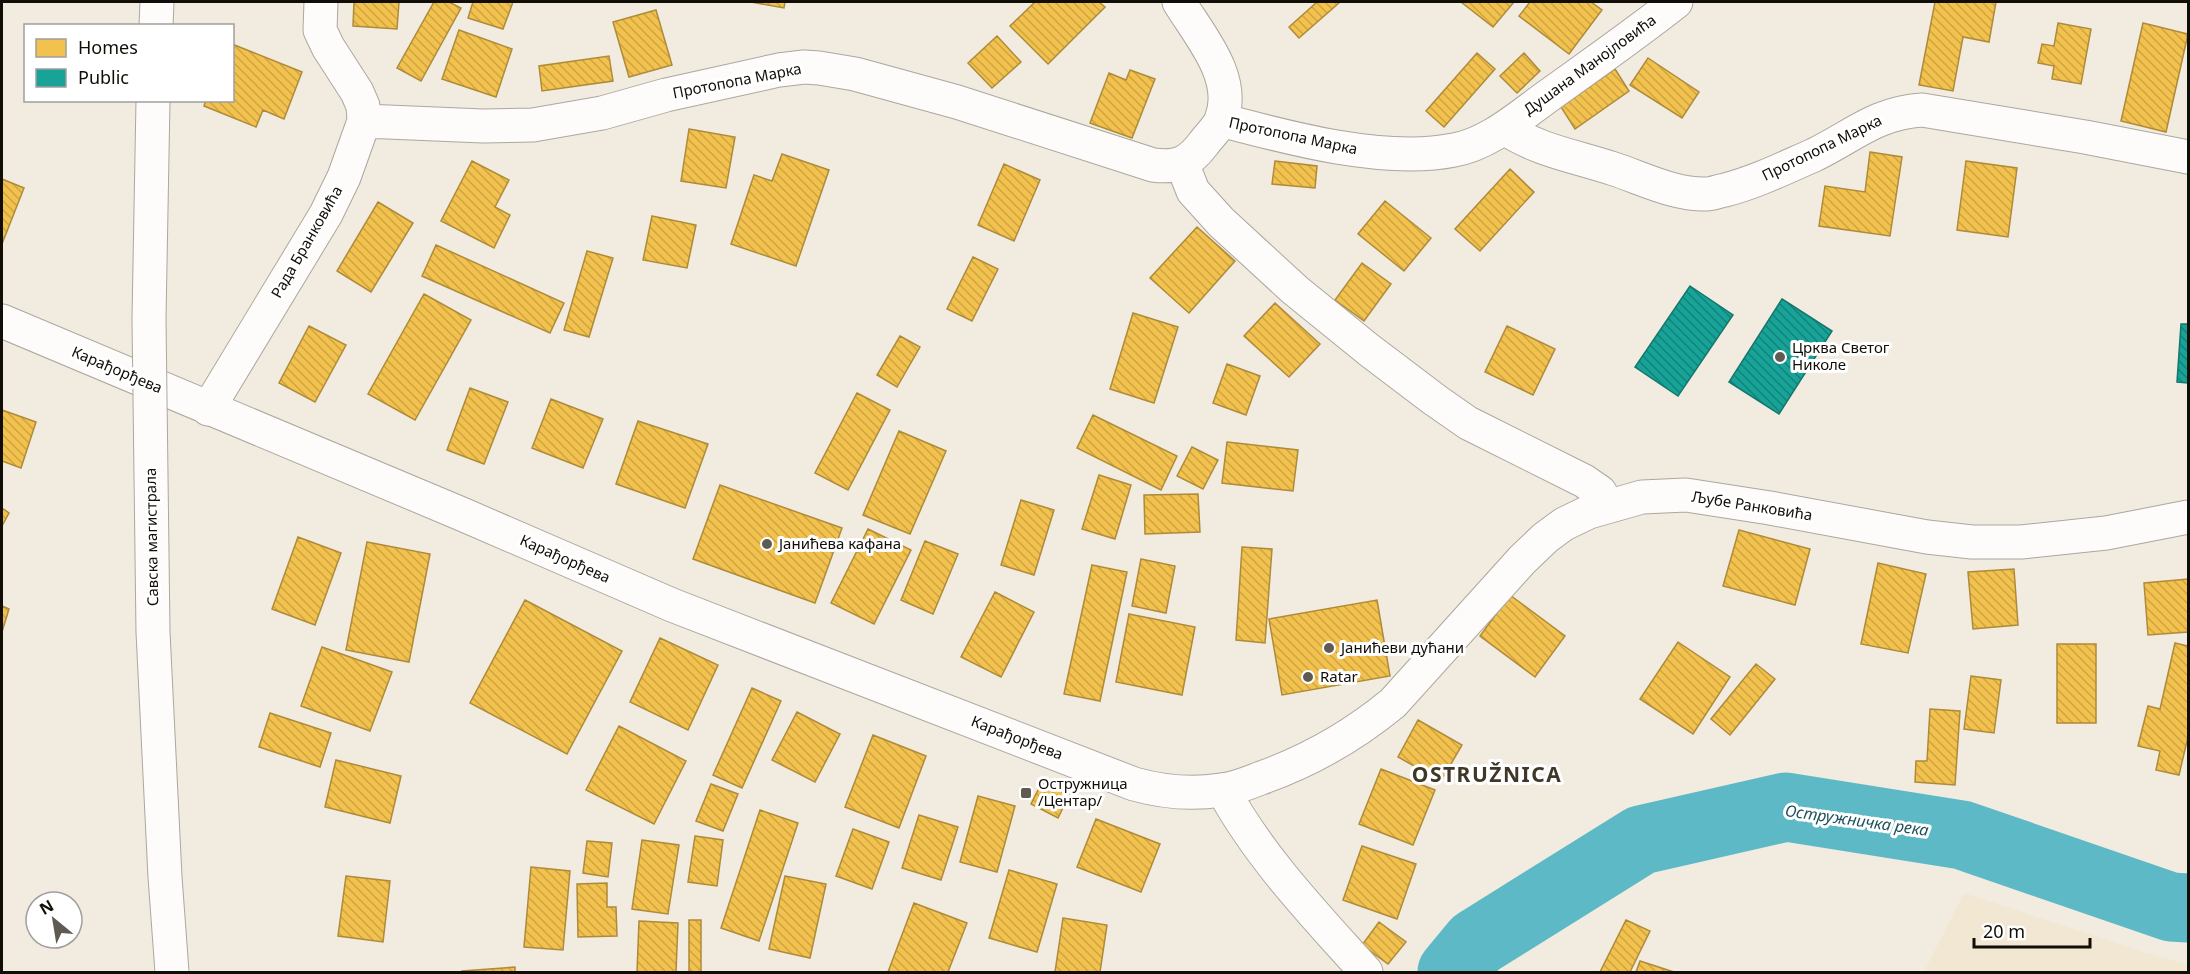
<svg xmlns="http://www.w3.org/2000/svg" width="2190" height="974" font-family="'Noto Sans',sans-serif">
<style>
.built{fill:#f2e7d3}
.homes{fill:url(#homes-back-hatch);stroke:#ae8b39;stroke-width:1.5}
.public{fill:url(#public-back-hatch);stroke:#15766c;stroke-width:1.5}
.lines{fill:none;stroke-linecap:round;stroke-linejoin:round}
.river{stroke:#5db9c6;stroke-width:69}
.minor-casing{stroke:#aca79f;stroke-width:35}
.tertiary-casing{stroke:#aca79f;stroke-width:35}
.primary-casing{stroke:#aca79f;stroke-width:35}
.minor{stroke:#fdfcfa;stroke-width:33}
.tertiary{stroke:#fdfcfa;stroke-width:33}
.primary{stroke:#fdfcfa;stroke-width:33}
.primary-bridge-casing{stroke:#aca79f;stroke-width:35;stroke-linecap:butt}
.primary-bridge{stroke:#fdfcfa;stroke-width:33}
.poi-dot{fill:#5f5b53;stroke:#fff;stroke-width:2}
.labels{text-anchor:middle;stroke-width:6;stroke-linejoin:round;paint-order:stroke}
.street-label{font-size:15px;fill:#110e07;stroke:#fff}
.poi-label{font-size:15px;fill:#110e07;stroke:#fff;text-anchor:start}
.water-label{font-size:16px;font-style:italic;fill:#1e515b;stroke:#fff}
.district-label{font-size:21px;font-weight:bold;letter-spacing:1.5px;fill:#3f3727;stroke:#fff}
</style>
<defs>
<pattern id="homes-back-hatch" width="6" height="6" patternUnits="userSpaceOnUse" patternTransform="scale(1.5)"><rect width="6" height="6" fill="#f2c14e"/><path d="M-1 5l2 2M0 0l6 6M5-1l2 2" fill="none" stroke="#cea543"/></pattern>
<pattern id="public-back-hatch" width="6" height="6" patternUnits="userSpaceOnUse" patternTransform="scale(1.5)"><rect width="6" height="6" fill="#17a398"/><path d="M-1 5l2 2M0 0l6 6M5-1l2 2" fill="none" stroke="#13837a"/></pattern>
</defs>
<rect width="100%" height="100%" fill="#f1ebe0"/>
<path class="built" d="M1964,893L2146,953L2188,964V972H1924Z"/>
<path class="homes" d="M354,2H399L397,29L353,26Z
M434,2H449L461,8L421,81L397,68Z
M473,2H513L503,29L468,18Z
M751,2H785L784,8Z
M1035,2H1099L1105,7L1048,64L1010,26Z
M1317,2H1340L1299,38L1289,27Z
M1461,2H1514L1493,27Z
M1530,2H1591L1602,10L1569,54L1519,16Z
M1935,2H1996L1989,42L1963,37L1953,91L1919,85Z
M656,10L672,65L629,77L613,22Z
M2058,23L2091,29L2081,84L2052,79L2054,66L2038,63L2042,44L2054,46Z
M2143,23L2188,34L2166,132L2121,121Z
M459,30L512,49L496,97L442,79Z
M997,36L1021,62L992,88L968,63Z
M232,44L302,72L284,119L263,110L256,127L204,106L206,100H232Z
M1477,53L1495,69L1444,127L1426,111Z
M1524,53L1540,71L1517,93L1500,76Z
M609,56L613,81L542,91L539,66Z
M1648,58L1699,92L1682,118L1630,85Z
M1615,69L1629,91L1575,129L1561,107Z
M1130,70L1155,79L1132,138L1090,123L1109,73L1126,80Z
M689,129L735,137L726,188L681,181Z
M1870,152L1902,157L1890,236L1819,226L1825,186L1865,192Z
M782,154L829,170L796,266L731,244L754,175L772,181Z
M472,161L509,180L495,207L510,215L494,248L441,221Z
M1275,161L1317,166L1315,188L1272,184Z
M1966,161L2017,168L2008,237L1957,230Z
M1004,164L1040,180L1014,241L978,225Z
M1510,169L1534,192L1480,251L1455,229Z
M2,179L24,188L2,244Z
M1385,201L1431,238L1404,271L1358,234Z
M378,202L413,223L371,292L337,271Z
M652,216L696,225L687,268L643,260Z
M1197,227L1235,261L1189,313L1150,278Z
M436,245L564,303L550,333L422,276Z
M587,251L613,258L589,337L564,330Z
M973,257L998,269L972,321L947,309Z
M1362,263L1391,284L1364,321L1335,300Z
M424,294L471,320L415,420L368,394Z
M1275,303L1320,344L1289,377L1244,336Z
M1133,313L1178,327L1154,403L1110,389Z
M309,326L346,345L315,402L279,383Z
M1507,326L1555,349L1533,395L1485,372Z
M900,336L920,347L897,387L877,375Z
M1227,364L1260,376L1246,415L1213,403Z
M470,388L508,402L484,464L447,450Z
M857,393L890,410L848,490L815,473Z
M551,399L603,419L583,468L532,448Z
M2,410L36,422L21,468L2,461Z
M1093,415L1177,456L1161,490L1077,448Z
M638,421L708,444L685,508L616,484Z
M899,431L946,451L910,534L863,515Z
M1227,442L1298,450L1293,491L1222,483Z
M1192,447L1218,460L1203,489L1177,476Z
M1099,475L1131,485L1115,539L1082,529Z
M720,485L842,528L815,603L693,559Z
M1198,494L1200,532L1145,534L1144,495Z
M1021,500L1054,510L1034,575L1001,565Z
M2,508L9,513L2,526Z
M868,529L911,550L874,624L831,603Z
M1739,530L1810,549L1795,605L1723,586Z
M298,537L341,553L315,625L272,609Z
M925,541L958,554L933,614L901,600Z
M367,542L430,554L409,662L346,650Z
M1242,547L1272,549L1265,643L1236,640Z
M1141,559L1175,566L1166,613L1132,606Z
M1878,563L1926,574L1908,653L1861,644Z
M1092,565L1127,572L1100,701L1064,694Z
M2014,569L2018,625L1973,629L1968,572Z
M2188,579V632L2148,635L2144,583Z
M995,592L1034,612L1001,677L961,657Z
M1510,595L1565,636L1535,677L1480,636Z
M525,600L622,651L567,754L470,703Z
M1377,600L1390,676L1282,695L1269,619Z
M2,606L9,609L2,632Z
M1129,614L1195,627L1182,695L1116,682Z
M660,638L718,665L688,730L630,702Z
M1678,642L1730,677L1693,734L1640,699Z
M2175,643L2188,646V737L2179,775L2156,770L2160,751L2138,746L2148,706L2160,709Z
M2057,644H2096V723H2057Z
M322,647L392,672L370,731L301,706Z
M1756,664L1775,679L1730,735L1711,719Z
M1971,676L2001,680L1994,733L1964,729Z
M752,688L781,701L742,788L713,775Z
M1930,709L1960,711L1955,785L1915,782L1916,761H1927Z
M797,712L840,734L815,782L772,760Z
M270,713L331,733L320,767L259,747Z
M1418,720L1462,745L1441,781L1398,757Z
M619,726L686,761L654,824L586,790Z
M873,735L926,756L899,828L845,807Z
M336,760L401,776L390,823L325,807Z
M1381,769L1435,790L1413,845L1359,824Z
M1042,782L1069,795L1058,818L1031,804Z
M711,784L738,794L723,831L696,821Z
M978,796L1015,806L997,872L960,862Z
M760,810L798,823L759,941L721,928Z
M919,815L958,827L941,880L902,868Z
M1096,819L1160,844L1141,892L1077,867Z
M853,829L889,842L872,889L836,876Z
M695,836L723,840L717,886L688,882Z
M642,840L679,845L668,914L632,909Z
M587,841L612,843L608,877L583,873Z
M1362,846L1416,864L1397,919L1343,900Z
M531,867L570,871L563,950L524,947Z
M1009,870L1057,884L1037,952L989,938Z
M346,876L390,881L383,942L338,936Z
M785,876L826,884L810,958L769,949Z
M607,883V907H616L617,936L578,937L577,884Z
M914,903L967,923L948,972H888Z
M1063,918L1107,925L1100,972H1055Z
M689,920H701V972H689Z
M1626,920L1650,931L1630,972H1600Z
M639,921L678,923L676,972H637Z
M1379,922L1406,942L1388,964L1362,945Z
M1640,961L1674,972H1636Z
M515,967V972H462V971Z"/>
<path class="public" d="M1690,286L1733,315L1678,396L1635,367Z
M1782,299L1832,331L1779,414L1729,382Z
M2181,324H2188V383L2177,382Z"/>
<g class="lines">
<path class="river" d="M1452,972L1476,943L1641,840L1786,807L1962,835L2171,907L2188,908"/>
<defs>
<path id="minor" d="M1221,120C1288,138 1385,164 1454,150C1489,144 1520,116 1548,96C1591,65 1634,35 1676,2
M364,121L483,126L533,125L602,113L666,95L779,70L804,67L819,68L855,74L957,102L1153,165C1178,168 1189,163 1204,143C1209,136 1218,128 1221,120C1238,78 1199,35 1179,2
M1504,128C1539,151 1575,156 1614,169C1644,179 1675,195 1707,194C1712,194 1719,191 1725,190C1756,182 1784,168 1814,155C1853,136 1876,113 1922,110L2085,137L2188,157
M1182,163L1193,191L1221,222L1295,290L1369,350L1435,400L1468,423L1584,481L1600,492L1607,506
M208,409L326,214L344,177L364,121L363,106L357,92L328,47L320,30L321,2
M1223,790C1260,858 1315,915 1366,972"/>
<path id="tertiary" d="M2,321L464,515L672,605L1134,784C1163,792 1191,795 1221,790C1234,789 1248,783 1261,778C1309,761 1353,736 1393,703L1522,560L1545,538L1564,524L1589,512L1642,497L1686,495L1770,508L1927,537L1972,542H2021L2106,533L2188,517"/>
<path id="primary" d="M156,26L157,2"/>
</defs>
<use href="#minor" class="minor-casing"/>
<use href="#tertiary" class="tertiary-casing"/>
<use href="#primary" class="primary-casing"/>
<use href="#minor" class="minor"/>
<use href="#tertiary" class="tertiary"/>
<use href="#primary" class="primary"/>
<defs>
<path id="primary-bridge" d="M153,100L149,319L153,632L165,877L172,972"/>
</defs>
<use href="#primary-bridge" class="primary-bridge-casing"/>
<use href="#primary-bridge" class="primary-bridge"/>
</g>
<g class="poi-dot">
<circle cx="1780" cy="357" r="6"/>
<circle cx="767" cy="544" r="6"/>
<circle cx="1329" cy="648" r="6"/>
<circle cx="1308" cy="677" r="6"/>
<rect x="1020" y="787" width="12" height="12" rx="3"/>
</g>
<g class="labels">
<g class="street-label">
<text transform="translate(1590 65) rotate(-36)" y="5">Душана Манојловића</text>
<text transform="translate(737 81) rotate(-11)" y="5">Протопопа Марка</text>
<text transform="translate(1293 136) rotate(12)" y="5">Протопопа Марка</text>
<text transform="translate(1822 148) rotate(-26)" y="5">Протопопа Марка</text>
<text transform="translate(307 242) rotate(-60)" y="5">Рада Бранковића</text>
<text transform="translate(117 370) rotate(23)" y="5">Карађорђева</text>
<text transform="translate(1752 506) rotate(9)" y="5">Љубе Ранковића</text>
<text transform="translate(152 537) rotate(-91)" y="5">Савска магистрала</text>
<text transform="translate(565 559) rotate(24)" y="5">Карађорђева</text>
<text transform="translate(1017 738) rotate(21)" y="5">Карађорђева</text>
</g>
<g class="poi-label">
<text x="1792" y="353">Црква Светог<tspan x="1792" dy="17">Николе</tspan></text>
<text x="779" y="549">Јанићева кафана</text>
<text x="1341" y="653">Јанићеви дућани</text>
<text x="1320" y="682">Ratar</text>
<text x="1038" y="789">Остружница<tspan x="1038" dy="17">/Центар/</tspan></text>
</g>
<g class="water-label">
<text transform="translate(1857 820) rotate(8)" y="6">Остружничка река</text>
</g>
<g class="district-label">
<text x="1487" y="782">OSTRUŽNICA</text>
</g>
</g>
<rect width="2190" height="974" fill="none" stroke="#110e07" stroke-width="6"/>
<rect x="24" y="24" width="210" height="78" fill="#ffffff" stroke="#a09f9c" stroke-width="1.5"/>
<rect x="36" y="39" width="30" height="18" fill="#f2c14e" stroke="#a09f9c" stroke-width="1.5"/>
<text x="78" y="54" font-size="18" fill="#110e07">Homes</text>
<rect x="36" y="69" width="30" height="18" fill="#17a398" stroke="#a09f9c" stroke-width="1.5"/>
<text x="78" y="84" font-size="18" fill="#110e07">Public</text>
<g transform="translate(54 920) rotate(330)"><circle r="28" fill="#ffffff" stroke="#a09f9c" stroke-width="1.5"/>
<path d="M0-4.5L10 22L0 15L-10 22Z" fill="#5f5b53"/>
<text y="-9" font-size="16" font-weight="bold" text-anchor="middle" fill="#110e07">N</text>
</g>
<path d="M1974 938v9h116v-9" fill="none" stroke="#110e07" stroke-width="3"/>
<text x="1983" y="938" font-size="18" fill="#110e07" stroke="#ffffff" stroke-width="4.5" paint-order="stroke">20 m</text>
</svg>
